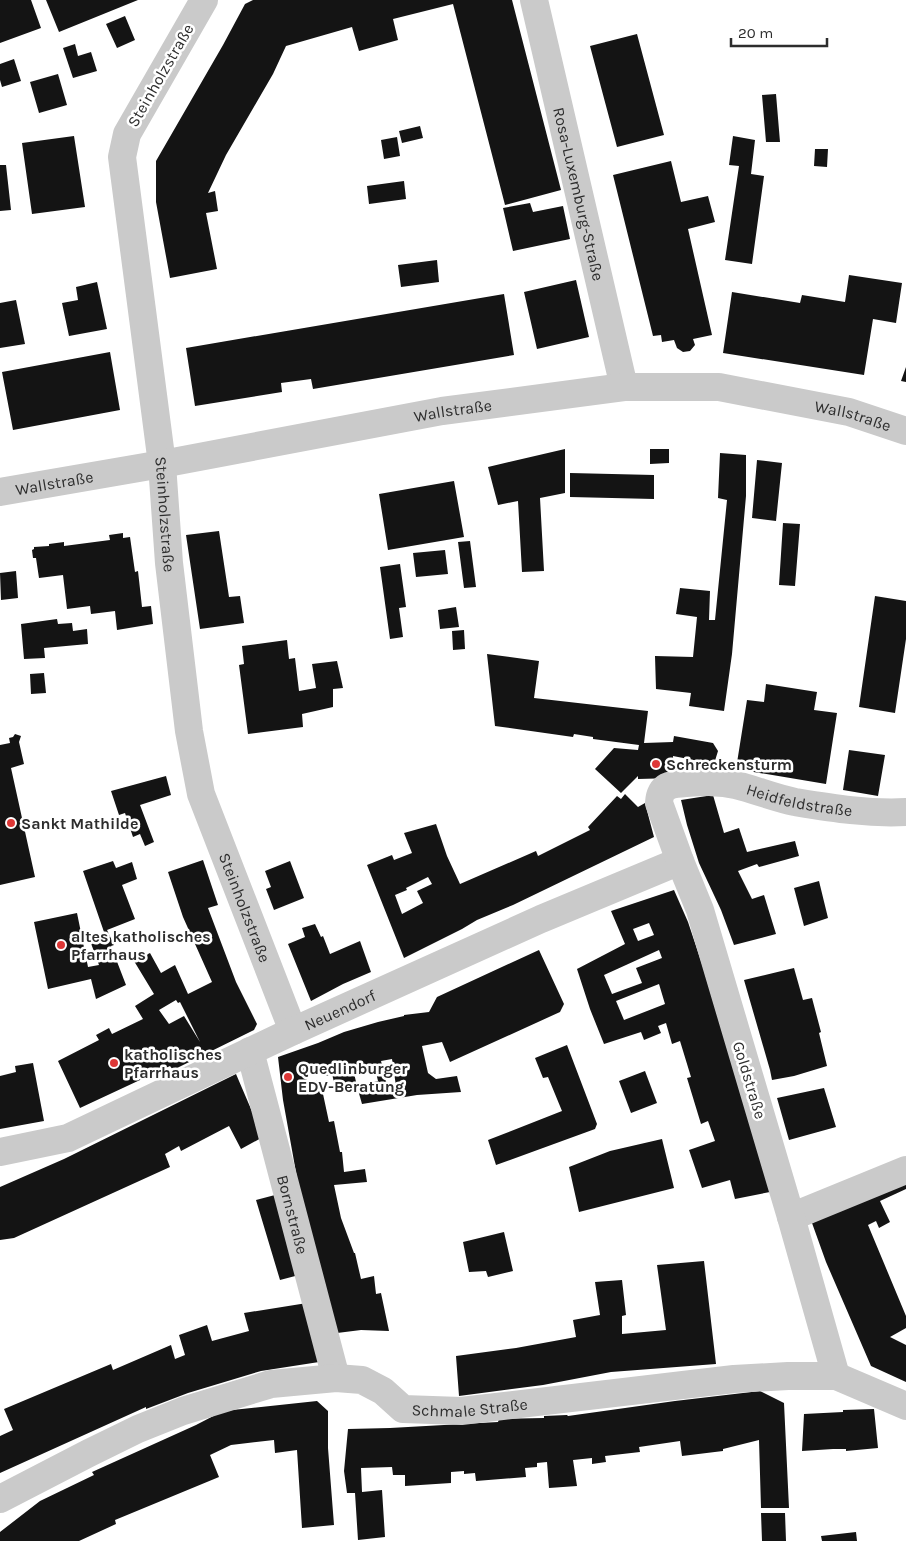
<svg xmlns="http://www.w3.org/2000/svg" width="906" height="1541" font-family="Karla,sans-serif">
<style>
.building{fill:#141414;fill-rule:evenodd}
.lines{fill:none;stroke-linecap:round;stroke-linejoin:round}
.street{stroke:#cacaca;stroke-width:28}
.poi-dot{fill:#dd3736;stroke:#fff;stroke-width:2}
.labels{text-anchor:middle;stroke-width:5;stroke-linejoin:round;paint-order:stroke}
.street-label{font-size:16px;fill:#2d2d2d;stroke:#fff}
.poi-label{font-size:16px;font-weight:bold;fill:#2d2d2d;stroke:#fff;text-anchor:start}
</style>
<rect width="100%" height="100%" fill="#fff"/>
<path class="building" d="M0,0H31L41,28L0,43Z
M46,0H138L59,32Z
M253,0H512L561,190L505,205L453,4L393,19L398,40L359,51L352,27L286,46L273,74L226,155L208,193L215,191L218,211L206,213L217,269L170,278L156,202V161L223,45L245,4Z
M125,16L135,40L117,48L106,24Z
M637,34L664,135L617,147L590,46Z
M75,44L78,56L91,52L97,71L73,78L63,48Z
M14,59L21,81L2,87L0,80V64Z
M58,74L67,105L39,113L30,82Z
M776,94L780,142H766L762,95Z
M420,126L423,138L402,143L399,131Z
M74,136L85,207L32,214L22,143Z
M733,136L755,140L751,174L764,176L752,264L725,260L739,166L729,165Z
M397,137L400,156L384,159L381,140Z
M815,149H828L827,167L814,166Z
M671,161L681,202L708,196L715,222L688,229L712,335L693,339L695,345L690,351L683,352L677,348L674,340L662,342L661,335L653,336L613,175Z
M0,165H6L11,210L0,211Z
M404,181L406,199L369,204L367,186Z
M530,203L533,212L563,206L570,239L513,251L503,208Z
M437,260L439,282L401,287L398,265Z
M849,275L902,283L896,323L873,319L864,375L723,353L732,292L800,303L802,295L845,302Z
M576,280L589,337L537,349L524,292Z
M97,282L107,329L69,336L62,303L78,300L76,287Z
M504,294L514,355L313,389L311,379L281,383L282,392L195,406L186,348Z
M16,300L25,344L0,348V303Z
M110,352L120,410L13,430L2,372Z
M906,367V382L901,381Z
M565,449V493L540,498L544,571L522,572L518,501L498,505L488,467Z
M650,449H669V463L650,464Z
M720,453L746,455V496L732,654L724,711L689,706L691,693L656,689L655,656L693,657L697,617L676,614L680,588L710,591L709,620H715L727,500L718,498Z
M757,460L782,463L776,521L752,518Z
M570,473L654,475V499L570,497Z
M454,481L464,537L388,550L379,494Z
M783,523L800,524L795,586L779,585Z
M219,531L229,597L240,596L244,623L200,629L186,535Z
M123,533V538L130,537L135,572L138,571L142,607L151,606L153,624L117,630L115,611L91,614L90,606L67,609L63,575L39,578L36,558H33L32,550L34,549V547L49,546V544L64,542V546L110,540L109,535Z
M470,541L476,587L464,588L458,542Z
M445,550L448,574L416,577L413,553Z
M400,564L406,607L399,608L403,637L390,639L380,567Z
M16,571L18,598L1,600L0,573Z
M875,596L906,601V639L895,713L859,707Z
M456,607L459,627L440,629L438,610Z
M57,619L58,624L72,623L73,631L87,629L88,644L44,648L45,658L24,659L21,624Z
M464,630L465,649L453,650L452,631Z
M287,640L289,659L295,658L299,691L316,688L312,664L337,661L343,688L333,689V707L302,714L303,727L248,734L239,665L244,664L242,646Z
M487,654L539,661L534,698L648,711L644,743L673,742L674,736L713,743L718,751L714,764L673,756L674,778L638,779V776L621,793L595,769L614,748L638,750L639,745L593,739V737L574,734L573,737L495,726Z
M44,673L46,693L31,694L30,674Z
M766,684L817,692L814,710L837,713L826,784L736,769L747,700L764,702Z
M15,734L21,736L19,742L24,764L11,768L35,877L0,885V745L10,743L9,738L13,737Z
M849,750L885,755L878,796L843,790Z
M166,776L171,795L140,805L154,842L145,846L140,834L133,837L125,813L119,815L111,791Z
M625,794L638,807L645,803L654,837L513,905L477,920L462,929L404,958L367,865L392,855L394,860L412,853L404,833L436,824L447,856L460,884L536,851L538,856L590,830L588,827L617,796L621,799ZM428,877L432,884L417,891L423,903L402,914L395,895L407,890L406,888Z
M713,795L724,833L739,828L747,852L795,841L799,856L759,867L757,864L738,871L752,899L764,895L776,934L734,945L721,910L699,863L687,825L681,800Z
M203,860L218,905L208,908L236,982L257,1024L254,1030L173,1070L170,1066L80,1108L58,1061L99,1040L96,1035L109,1028L112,1034L143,1019L135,1006L154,994L134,961L150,953L161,973L175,965L188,994L212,982L183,917L168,872ZM176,1000L178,1003L180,1002L200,1042L184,1016L169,1024L159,1010Z
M113,861L116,868L132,862L137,879L122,885L135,919L107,930L114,945L111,946L126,985L96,999L91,979L48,989L34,922L77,913L88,967L99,965L89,938L104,932L83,871Z
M290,861L304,898L274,910L266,889L271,887L265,871Z
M819,881L828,918L804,926L794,888Z
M674,890L688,922L703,967L770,1192L735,1199L730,1180L702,1188L689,1150L715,1141L708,1121L701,1124L687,1078L691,1077L680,1041L672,1044L666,1023L658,1026L661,1033L644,1040L641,1032L604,1044L590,1009L577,969L625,944L611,911ZM649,923L654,935L638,941L633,929ZM659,950L662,958L636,968L642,983L612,994L604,975ZM659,984L665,1004L624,1020L616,1001Z
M315,924L321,937L323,936L330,954L360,941L371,972L343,984L311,1001L288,944L305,937L302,928Z
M539,950L564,1004L560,1012L450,1062L442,1042L422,1046L428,1073L436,1079L457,1076L461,1092L417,1095L362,1104L358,1090L337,1094L332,1074L326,1076L324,1068L306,1073L307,1083L320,1080L329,1122L334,1121L340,1152H342L344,1172L365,1169L367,1182L334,1185L341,1218L354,1253H355L361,1279L374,1276L376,1294L381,1293L389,1331L361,1330L337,1333L299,1189L283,1100L278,1057L318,1043L344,1032L378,1022L404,1016V1015L429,1012L437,997ZM392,1059L396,1086L387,1085L381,1061ZM374,1064L378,1081L357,1086L353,1069Z
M794,968L803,1000L812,998L821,1032L819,1033L827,1066L794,1076L772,1080L770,1070L744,980Z
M567,1045L597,1124L595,1129L496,1165L488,1140L562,1111L548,1077L543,1078L535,1058Z
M33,1063L44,1121L0,1129V1076L16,1072L15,1066Z
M645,1071L657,1103L631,1113L619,1081Z
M236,1074L263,1137L241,1149L229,1126L181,1151L179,1146L165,1154L170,1167L14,1238L0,1240V1187L64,1159Z
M824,1088L836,1127L789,1140L777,1098Z
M662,1139L674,1188L579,1212L569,1167L610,1151Z
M906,1180V1189L880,1201L890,1222L879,1228L876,1221L868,1225L906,1316V1328L890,1337L906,1345V1382L871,1366L826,1262L812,1223Z
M275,1195L299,1275L280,1280L256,1200Z
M504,1232L513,1271L488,1277L486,1271L469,1272L463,1242Z
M704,1261L716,1364L611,1372L543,1385L459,1396L456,1356L516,1348L576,1337L573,1320L600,1315L595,1282L622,1280L626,1315L622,1316V1334L666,1330L657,1265Z
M307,1303L319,1362L261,1371L188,1393L146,1409V1407L0,1473V1436L13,1430L4,1409L111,1364L113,1370L171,1345L175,1359L185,1355L179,1335L207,1325L212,1341L249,1331L244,1313Z
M760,1391L784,1403L789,1508H761L759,1440L723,1449V1451L682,1456L680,1441L639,1447L640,1452L605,1456L606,1462L592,1464V1458L573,1460L577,1486L549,1488L547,1462L537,1463V1467L525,1468L526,1477L476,1481L475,1473L464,1474V1471L451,1472V1483L405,1486V1475H393L392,1467L361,1468L362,1492L382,1490L385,1537L358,1540L355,1493H347L344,1471L348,1429L390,1428L498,1422L499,1419L544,1418V1416L567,1415L568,1416L675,1401Z
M317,1401L328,1411V1448L334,1525L302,1528L297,1450L275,1453L274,1440L231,1445L210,1455L219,1477L115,1520L116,1524L79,1541H0V1532L40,1501L94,1475L92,1472L196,1425L223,1411Z
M874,1409L878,1448L846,1451V1449H833L802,1451L804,1414L843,1412V1410Z
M761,1513H785L786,1541H762Z
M856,1532L857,1541H822L821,1536Z"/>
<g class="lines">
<g class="street">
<path id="s1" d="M204,0L127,134L122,157L162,464L169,563L189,731L201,794L293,1031"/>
<path id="s2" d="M534,0L624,387"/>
<path id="s3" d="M0,492L162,464L442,411L624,387H719L849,412L906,431"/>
<path id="s4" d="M250,1051L336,1378"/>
<path id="s5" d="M0,1152L68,1138L293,1031L541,919L680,861"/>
<path d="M791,1217L906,1170"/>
<path id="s6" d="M836,1376L791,1217L700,910L680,861L659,803C660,785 671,784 686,783C703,782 719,781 736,785C756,790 775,798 795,802C832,808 868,814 906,812"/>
<path id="s7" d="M0,1499L89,1453L138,1429L183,1411L271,1384L336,1378L362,1380L383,1391L403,1409L461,1411L734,1379L788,1376H836L906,1406"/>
</g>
</g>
<g class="poi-dot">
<circle cx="656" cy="764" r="5"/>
<circle cx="11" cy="823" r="5"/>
<circle cx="61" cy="945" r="5"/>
<circle cx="114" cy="1063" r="5"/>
<circle cx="288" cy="1077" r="5"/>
</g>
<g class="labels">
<g class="street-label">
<text transform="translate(160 75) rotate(-60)" y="6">Steinholzstraße</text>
<text dy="6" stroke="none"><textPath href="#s2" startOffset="199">Rosa-Luxemburg-Straße</textPath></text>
<text dy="6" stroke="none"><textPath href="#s3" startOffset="460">Wallstraße</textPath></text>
<text dy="6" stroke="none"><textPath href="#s3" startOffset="865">Wallstraße</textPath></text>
<text dy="6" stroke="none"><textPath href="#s3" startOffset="55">Wallstraße</textPath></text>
<text dy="6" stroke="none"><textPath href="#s1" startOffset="538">Steinholzstraße</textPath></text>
<text dy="6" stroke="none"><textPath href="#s6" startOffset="754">Heidfeldstraße</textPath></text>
<text dy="6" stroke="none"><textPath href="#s1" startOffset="942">Steinholzstraße</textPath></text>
<text dy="6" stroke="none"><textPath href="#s5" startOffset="370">Neuendorf</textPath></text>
<text transform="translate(750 1080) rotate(73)" y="6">Goldstraße</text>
<text dy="6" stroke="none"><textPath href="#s4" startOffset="169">Bornstraße</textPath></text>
<text dy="6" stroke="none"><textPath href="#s7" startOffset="504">Schmale Straße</textPath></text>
</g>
<g class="poi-label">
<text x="666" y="770">Schreckensturm</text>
<text x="21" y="829">Sankt Mathilde</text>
<text x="71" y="942">altes katholisches<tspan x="71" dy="18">Pfarrhaus</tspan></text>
<text x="124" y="1060">katholisches<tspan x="124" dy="18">Pfarrhaus</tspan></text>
<text x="298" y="1074">Quedlinburger<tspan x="298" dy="18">EDV-Beratung</tspan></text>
</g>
</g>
<path d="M731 38v8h96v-8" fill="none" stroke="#2d2d2d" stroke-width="2.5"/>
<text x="738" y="38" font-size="15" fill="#2d2d2d" stroke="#ffffff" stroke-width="4" paint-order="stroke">20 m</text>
</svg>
